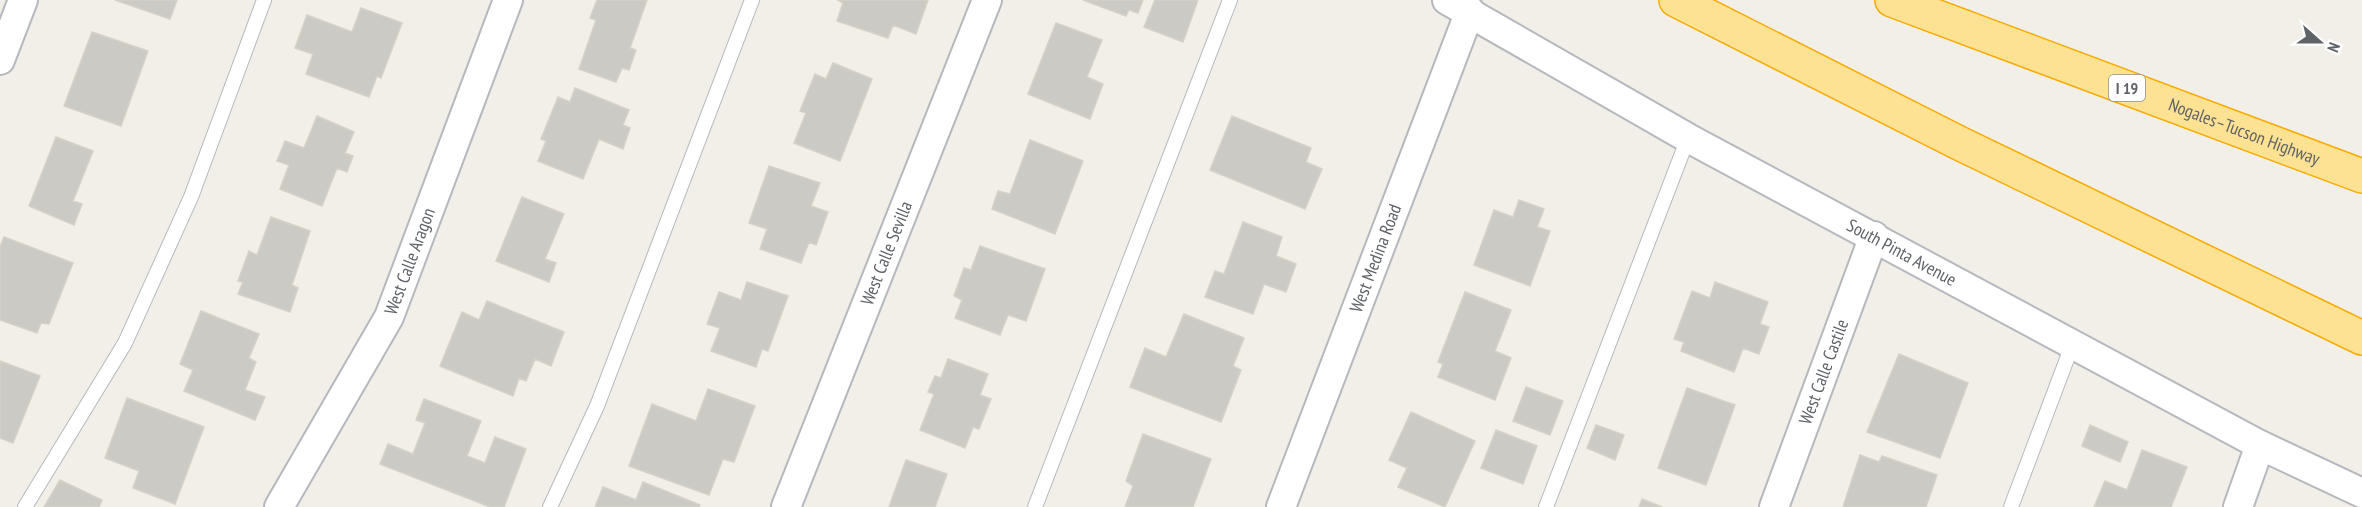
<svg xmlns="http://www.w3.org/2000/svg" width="2362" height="507" font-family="'PT Sans Narrow',sans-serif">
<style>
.building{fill:#cccac5;stroke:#d6d1c6;stroke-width:1.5}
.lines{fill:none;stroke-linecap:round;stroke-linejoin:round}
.service-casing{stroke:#b5b8bc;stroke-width:16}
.minor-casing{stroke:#b5b8bc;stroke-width:32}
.motorway-casing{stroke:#f9ab00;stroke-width:36}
.service{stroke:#fff;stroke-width:14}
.minor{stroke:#fff;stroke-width:28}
.motorway{stroke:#fde293;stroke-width:33}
.labels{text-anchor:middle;stroke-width:4.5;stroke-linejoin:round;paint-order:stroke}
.shield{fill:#fff;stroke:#8f9295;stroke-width:1.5}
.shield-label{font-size:16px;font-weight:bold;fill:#5f6368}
.street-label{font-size:18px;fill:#5f6368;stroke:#fff}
</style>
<rect width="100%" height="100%" fill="#f1efe8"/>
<path class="building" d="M115,0H177L170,19Z
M597,0H647L630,48L636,50L629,70L622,68L616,82L579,69L596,20L590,18Z
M838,0H928L916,34L893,25L888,38L837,21L843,3Z
M1083,0H1143L1138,13L1129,10L1126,16Z
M1155,0H1198L1183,42L1144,27Z
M361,8L402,23L381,78L377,76L369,97L306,74L313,54L295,48L307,15L352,32Z
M1056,23L1102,40L1087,77L1103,84L1090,119L1028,94Z
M92,32L148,51L121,126L64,106Z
M833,63L872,79L840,161L794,143L806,113L800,111L815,74L826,79Z
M575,88L629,110L623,125L630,128L623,149L599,139L583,179L538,161L546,141L541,139L558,97L570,102Z
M317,116L354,132L345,153L353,156L347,172L337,168L322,206L280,189L289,165L277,161L285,141L304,148Z
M1232,116L1311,148L1306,162L1322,169L1305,209L1210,170Z
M56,137L93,151L73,201L82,204L74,225L29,206Z
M1030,140L1083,161L1055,234L992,209L998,191L1010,194Z
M769,166L820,183L811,206L828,212L816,245L809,242L801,263L760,249L767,229L749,223Z
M522,197L564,214L545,259L556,263L549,282L496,261Z
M1519,200L1544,209L1537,227L1550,231L1530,286L1474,265L1494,210L1513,217Z
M271,217L310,231L292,285L298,288L290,312L238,294L243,282L238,281L249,251L257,255Z
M1243,222L1282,237L1276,256L1296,264L1286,292L1264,284L1253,314L1205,297L1215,271L1224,274Z
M4,237L73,263L49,324L41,323L37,333L0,320V247Z
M980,246L1045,269L1026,321L1008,315L1000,335L955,318L962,300L954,296L964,268L971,270Z
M747,282L788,296L768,351L762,349L756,367L711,351L720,328L707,324L719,292L741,300Z
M1715,282L1768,302L1760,324L1769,327L1759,354L1743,348L1734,372L1681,351L1684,342L1674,339L1692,291L1710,298Z
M1465,292L1511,310L1495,351L1511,358L1495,400L1438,377L1443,364L1438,362Z
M487,301L564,332L551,366L535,359L526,381L519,378L513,396L440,366L462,312L479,320Z
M201,311L259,334L249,358L256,362L245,390L265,397L255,420L184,391L193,370L180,364Z
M1184,314L1244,338L1233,366L1241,370L1221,422L1130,387L1145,348L1166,357Z
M1899,354L1968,383L1940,458L1867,432Z
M948,359L988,374L980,395L991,399L979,429L973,427L965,448L920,430L934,394L928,392L935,376L941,378Z
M0,361L40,376L13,443L0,438Z
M1526,387L1563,401L1550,435L1513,421Z
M1687,388L1735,405L1706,485L1658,468Z
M708,389L755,406L734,462L723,459L709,495L629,466L652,404L696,421Z
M127,398L204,427L175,504L133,488L139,471L105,458Z
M424,399L481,421L467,456L485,463L495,437L526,449L504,507H490L380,464L388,444L413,454L425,423L416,420Z
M1411,412L1475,441L1445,507L1398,487L1407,468L1389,460Z
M1596,425L1624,435L1615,460L1587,448Z
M2090,425L2128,442L2120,462L2082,446Z
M1496,430L1537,446L1523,484L1481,468Z
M1143,434L1211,459L1193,507H1125L1133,486L1126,481Z
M2142,450L2187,467L2171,507H2094L2105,481L2127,490Z
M1860,455L1879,462L1882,456L1937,475L1926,507H1843Z
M906,460L947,474L935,507H889Z
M60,480L102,500L99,507H44Z
M643,482L700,505L699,507H595L603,487L636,500Z
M1642,499L1662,507H1639Z"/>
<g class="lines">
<defs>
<path id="service" d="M25,507L125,343L191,197L264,0
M550,507L597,406L752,0
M1035,507L1230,0
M1546,507L1688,138
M2011,507L2073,343"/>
<g id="minor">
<path id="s1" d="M1447,0L1688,138L2260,445L2362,493"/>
<path d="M0,60L23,0"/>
<path id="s2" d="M279,507L389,317L508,0"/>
<path id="s3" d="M786,507L987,0"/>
<path id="s4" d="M1281,507L1470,11"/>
<path id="s5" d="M1774,507L1874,236"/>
<path d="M2238,507L2260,445"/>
</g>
<g id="motorway">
<path d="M1676,0L1961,144L2362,338"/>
<path id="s6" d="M1892,0L2362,176"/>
</g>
</defs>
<use href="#service" class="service-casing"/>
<use href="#minor" class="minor-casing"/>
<use href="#motorway" class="motorway-casing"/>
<use href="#service" class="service"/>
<use href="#minor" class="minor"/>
<use href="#motorway" class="motorway"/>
</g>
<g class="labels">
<rect class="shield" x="2109" y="75" width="36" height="26" rx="4.5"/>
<g class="shield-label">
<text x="2127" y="94">I 19</text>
</g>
<g class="street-label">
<text dy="6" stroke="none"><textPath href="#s6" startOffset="376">Nogales–Tucson Highway</textPath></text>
<text dy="6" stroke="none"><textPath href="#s1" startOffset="520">South Pinta Avenue</textPath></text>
<text dy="6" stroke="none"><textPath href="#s3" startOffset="273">West Calle Sevilla</textPath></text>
<text dy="6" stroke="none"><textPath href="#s4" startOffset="266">West Medina Road</textPath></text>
<text dy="6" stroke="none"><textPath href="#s2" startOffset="279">West Calle Aragon</textPath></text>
<text dy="6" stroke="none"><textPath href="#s5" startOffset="144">West Calle Castile</textPath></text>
</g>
</g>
<g transform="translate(2320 42) rotate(111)" stroke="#ffffff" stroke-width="4.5" paint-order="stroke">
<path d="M0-4.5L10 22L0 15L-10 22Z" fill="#5f6368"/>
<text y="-9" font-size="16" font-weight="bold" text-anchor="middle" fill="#5f6368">N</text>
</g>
</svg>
